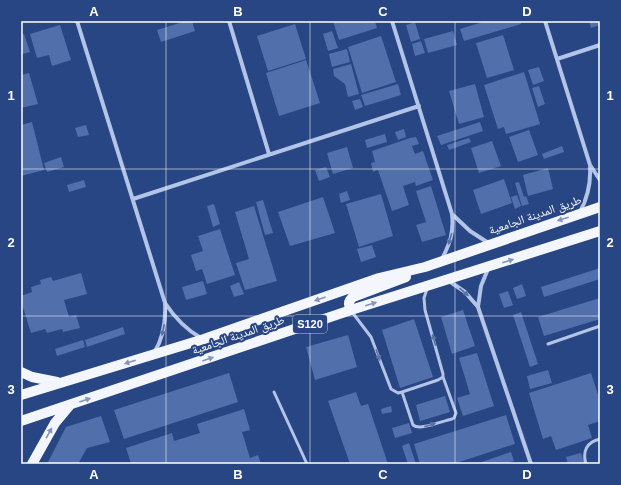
<svg xmlns="http://www.w3.org/2000/svg" width="621" height="485" font-family="Helvetica,'Noto Naskh Arabic',sans-serif">
<style>
.building{fill:#516fab}
.lines{fill:none;stroke-linecap:round;stroke-linejoin:round}
.lane{stroke:#b2c4e7;stroke-width:3}
.street{stroke:#b2c4e7;stroke-width:4}
.primary{stroke:#f3f6fd;stroke-width:10}
.oneway{fill:#8395ba}
.oneway2{fill:#5872a6}
.grid{fill:none;stroke:#fff;stroke-width:1;stroke-opacity:0.55}
.labels{text-anchor:middle;stroke-width:4;stroke-linejoin:round;paint-order:stroke}
.shield{fill:#284683;stroke:#bec8da;stroke-width:1}
.shield-label{font-size:11px;font-weight:bold;fill:#fff}
.street-label{font-size:12px;fill:#fff;stroke:#284683}
.neatline{fill:none;stroke:#fff;stroke-width:1.5}
.grid-label{font-size:13px;text-anchor:middle;font-weight:bold;fill:#fff}
</style>
<rect width="100%" height="100%" fill="#284683"/>
<path class="building" d="M186,21H192L195,31L161,42L157,30Z
M333,21H375L377,28L339,40Z
M486,21H521V24L464,41L460,29Z
M589,21H600V25L591,28Z
M415,22L420,39L411,42L406,25Z
M295,24L306,59L268,71L257,36Z
M60,25L71,60L52,66L49,55L37,58L30,34Z
M332,31L338,48L328,51L323,34Z
M453,31L457,45L428,53L424,39Z
M24,34L30,52L22,54L21,50V35Z
M503,35L514,70L487,78L476,43Z
M381,36L396,82L362,93L348,47Z
M421,41L425,53L415,56L412,44Z
M347,49L350,62L332,67L329,54Z
M306,60L320,103L279,116L266,73Z
M351,64L359,94L348,97L345,84L334,76L333,69Z
M539,67L544,81L533,85L528,70Z
M524,72L540,124L506,134L504,127L498,129L484,85Z
M29,73L38,104L21,108V75Z
M398,84L401,95L365,106L361,95Z
M475,84L484,117L459,124L449,91Z
M539,86L545,104L538,107L532,88Z
M360,99L363,107L355,110L352,101Z
M32,122L44,170L21,176V125Z
M480,122L483,131L441,145L437,136Z
M86,125L89,135L78,137L75,128Z
M404,129L406,137L398,140L395,132Z
M529,130L538,155L518,162L509,137Z
M385,134L387,142L367,148L365,140Z
M416,137L419,144L412,146L415,154L423,151L433,180L416,186L415,182L403,186L409,205L392,211L378,170L373,172L371,163L375,162L372,151L410,138L412,143L410,138Z
M469,138L471,142L449,150L447,145Z
M492,141L501,166L479,173L471,148Z
M562,146L564,152L544,159L542,154Z
M347,147L353,168L333,174L327,153Z
M61,157L64,167L47,172L44,163Z
M326,167L330,177L319,181L315,170Z
M548,168L553,189L528,196L523,175Z
M504,179L512,203L481,214L473,190Z
M84,180L86,187L69,192L67,185Z
M519,182L524,197L526,196L529,204L522,206L515,183Z
M431,186L446,235L422,242L416,225L426,222L416,191Z
M347,191L350,200L341,203L339,194Z
M381,194L393,236L359,247L346,204Z
M517,195L521,206L515,209L511,197Z
M323,197L335,233L290,246L278,212Z
M263,200L273,233L265,235L256,202Z
M214,204L220,224L213,227L207,206Z
M254,206L277,281L245,290L236,263L249,259L235,212Z
M220,229L235,275L207,284L202,269L196,271L191,255L203,251L198,236Z
M372,245L376,257L361,262L357,249Z
M600,268V279L544,297L541,287Z
M81,273L87,294L64,300L69,317L76,315L80,328L63,332L62,329L47,333L45,329L31,333L21,301V296L32,292L31,287L41,284L40,280L51,277L53,281Z
M203,281L207,294L186,300L182,287Z
M239,282L244,294L234,297L230,286Z
M522,284L526,296L517,299L513,288Z
M508,291L513,305L504,308L499,294Z
M600,298V319L544,336L538,317Z
M463,310L475,346L452,354L441,317Z
M521,312L538,364L530,367L513,315Z
M414,319L433,377L400,388L382,330Z
M123,327L125,334L87,347L85,340Z
M348,335L357,367L315,380L306,347Z
M83,340L85,347L57,356L55,349Z
M477,353L494,406L463,416L457,398L470,394L459,358Z
M548,370L552,383L530,389L527,376Z
M229,373L238,402L124,439L114,410Z
M591,373L600,401V421L588,425L592,438L556,450L551,436L543,439L529,393Z
M356,392L361,406L368,404L388,464H350L328,401Z
M445,396L450,412L420,421L416,405Z
M391,406L392,412L382,414L381,409Z
M244,409L250,430L242,432L250,458L258,455L261,464H131L126,448L172,433L174,441L200,433L197,424Z
M506,415L515,444L453,464H420L414,444Z
M101,416L110,442L87,448L78,464H47L66,427Z
M409,423L412,433L395,438L392,428Z
M409,443L416,464H408L402,446Z
M511,452L514,461L504,464H476Z
M581,453L585,464H568L566,457Z"/>
<g class="lines">
<path class="lane" d="M352,312L371,337L391,389L398,393L402,392L438,380L443,377V374L425,310L424,298L427,289
M548,344L600,326
M274,392L307,464
M402,392L413,425C420,431 442,421 452,419L454,418L456,413L443,377
M586,464C582,451 587,442 600,439"/>
<path class="street" d="M77,21L165,303C166,321 164,337 154,353
M229,21L269,154
M392,21L452,214C454,233 450,243 442,259
M545,21L590,165L600,180
M557,59L600,45
M133,199L419,106
M580,212C588,197 591,184 590,167
M453,215L470,231L490,244
M449,281L465,292L478,307L531,464
M165,303C175,318 185,329 201,338
M478,307L481,286L488,269"/>
<path class="primary" d="M351,310C348,305 348,301 353,297L406,277
M21,372L32,377L57,382
M21,395L204,339L379,278L425,267L600,207
M21,421L351,310L600,231
M32,464L55,423L70,405"/>
</g>
<defs><path id="oneway-solid" d="M-6-.8H1V-3.2L6.5 0L1 3.2V.8H-6Z"/></defs>
<g class="oneway">
<use href="#oneway-solid" transform="translate(563 219) rotate(162)"/>
<use href="#oneway-solid" transform="translate(508 261) rotate(-18)"/>
<use href="#oneway-solid" transform="translate(320 299) rotate(161)"/>
<use href="#oneway-solid" transform="translate(371 304) rotate(-17)"/>
<use href="#oneway-solid" transform="translate(208 359) rotate(-19)"/>
<use href="#oneway-solid" transform="translate(130 362) rotate(163)"/>
<use href="#oneway-solid" transform="translate(85 400) rotate(-19)"/>
<use href="#oneway-solid" transform="translate(49 433) rotate(-61)"/>
</g>
<g class="oneway2">
<use href="#oneway-solid" transform="translate(450 239) rotate(107)"/>
<use href="#oneway-solid" transform="translate(464 292) rotate(41)"/>
<use href="#oneway-solid" transform="translate(163 330) rotate(103)"/>
<use href="#oneway-solid" transform="translate(434 340) rotate(-106)"/>
<use href="#oneway-solid" transform="translate(378 355) rotate(71)"/>
<use href="#oneway-solid" transform="translate(430 425) rotate(-17)"/>
</g>
<path class="grid" d="M166,21V464M310,21V464M455,21V464M21,169H600M21,316H600"/>
<g class="labels">
<rect class="shield" x="293" y="315" width="34" height="18" rx="3"/>
<g class="shield-label">
<text x="310" y="328">S120</text>
</g>
<g class="street-label">
<text transform="translate(535 215) rotate(-19)" y="4">طريق المدينة الجامعية</text>
<text transform="translate(238 335) rotate(-19)" y="4">طريق المدينة الجامعية</text>
</g>
</g>
<rect width="621" height="485" fill="none" stroke="#284683" stroke-width="44"/>
<rect x="22" y="22" width="577" height="441" class="neatline"/>
<g class="grid-label">
<text x="94" y="16">A</text>
<text x="238" y="16">B</text>
<text x="383" y="16">C</text>
<text x="527" y="16">D</text>
<text x="11" y="100">1</text>
<text x="610" y="100">1</text>
<text x="11" y="247">2</text>
<text x="610" y="247">2</text>
<text x="11" y="394">3</text>
<text x="610" y="394">3</text>
<text x="94" y="479">A</text>
<text x="238" y="479">B</text>
<text x="383" y="479">C</text>
<text x="527" y="479">D</text>
</g>
</svg>
